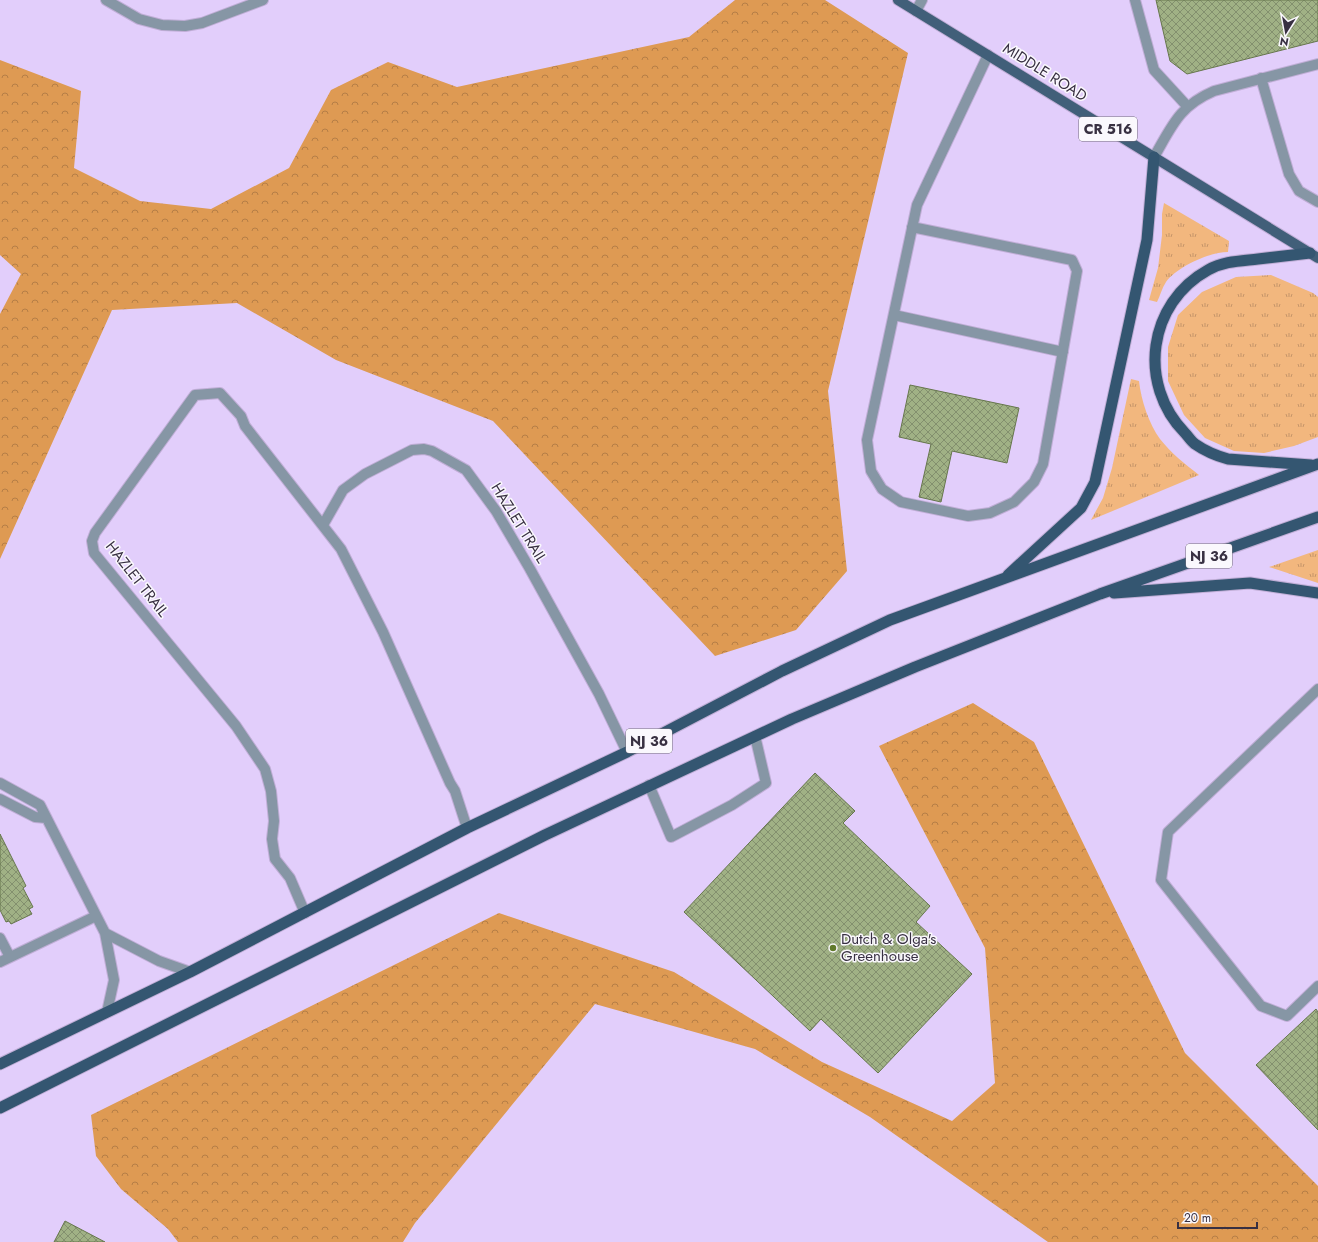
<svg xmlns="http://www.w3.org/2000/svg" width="1318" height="1242" font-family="Jost,sans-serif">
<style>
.grass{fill:url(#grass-tufts)}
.forest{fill:url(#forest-crowns)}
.building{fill:url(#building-cross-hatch);stroke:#66764c}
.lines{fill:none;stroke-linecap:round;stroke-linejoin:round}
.service-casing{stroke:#c0aed6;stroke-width:12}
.minor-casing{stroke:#c0aed6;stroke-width:12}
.primary-casing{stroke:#c0aed6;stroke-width:12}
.trunk-casing{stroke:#c0aed6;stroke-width:13}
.service{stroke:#8696a5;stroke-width:10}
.minor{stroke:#8696a5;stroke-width:10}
.primary{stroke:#415f79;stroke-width:10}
.trunk{stroke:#345671;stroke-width:11}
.poi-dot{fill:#617a2c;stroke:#faf8fd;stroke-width:1.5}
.labels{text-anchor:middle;stroke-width:3;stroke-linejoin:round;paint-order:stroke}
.shield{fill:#faf8fd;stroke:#726c7a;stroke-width:1}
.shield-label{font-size:14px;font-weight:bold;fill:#383042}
.street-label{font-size:15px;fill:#383042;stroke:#faf8fd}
.poi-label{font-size:15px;fill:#383042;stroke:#faf8fd;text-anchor:start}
</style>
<defs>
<pattern id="grass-tufts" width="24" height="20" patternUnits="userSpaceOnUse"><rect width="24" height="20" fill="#f2b77e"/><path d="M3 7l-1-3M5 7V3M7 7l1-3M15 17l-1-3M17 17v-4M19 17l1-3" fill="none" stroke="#c59569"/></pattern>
<pattern id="forest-crowns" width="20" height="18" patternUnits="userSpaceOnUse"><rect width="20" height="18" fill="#de9a53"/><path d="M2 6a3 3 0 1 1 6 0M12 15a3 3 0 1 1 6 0" fill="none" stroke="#b57e46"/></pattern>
<pattern id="building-cross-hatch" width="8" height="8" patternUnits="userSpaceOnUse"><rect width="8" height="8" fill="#a0b185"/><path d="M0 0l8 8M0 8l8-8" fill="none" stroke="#83906e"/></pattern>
</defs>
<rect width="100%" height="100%" fill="#e2cefb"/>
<path class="grass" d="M1164,203L1229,241L1228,252C1209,252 1177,267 1166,282C1162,288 1160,296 1157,302L1149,300L1158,268L1162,235V214Z
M1271,275L1313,293L1318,297V437L1294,446L1264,453L1234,451L1205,438L1184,415L1168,381V347L1178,315L1202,292L1236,277Z
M1131,379L1139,381C1141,400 1149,424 1160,439C1171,453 1185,464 1199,475L1091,520L1103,498L1112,468Z
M1318,550V583L1269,567Z"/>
<path class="forest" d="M735,0H825L908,53L828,391L847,571L796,630L715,656L493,421L336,360L237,303L112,310L0,559V314L21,274L0,255V60L81,91L74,168L140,201L211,209L289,168L331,90L388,62L457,87L689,37Z
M973,703L1034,742L1185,1053L1318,1186V1242H1048L870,1117L755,1049L595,1004L415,1223L403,1242H178L168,1229L121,1189L96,1156L91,1115L499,913L674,972L822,1062L952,1121L995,1083L985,948L879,746Z"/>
<path class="building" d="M1156,0H1318V41L1187,74L1170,61Z
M910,385L1019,408L1007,463L952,451L941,502L919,497L931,444L899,437Z
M815,773L855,811L843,823L930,906L916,922L972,974L878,1073L821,1019L810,1031L684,912Z
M0,834L26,886L23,888L33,907L29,909L32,914L11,924L9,921L6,922L0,910Z
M1316,1009L1318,1012V1130L1256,1065Z
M65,1221L105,1242H54Z"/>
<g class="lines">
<defs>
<path id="service" d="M1135,0L1154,70L1187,106
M916,11L922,0
M1261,78L1289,174L1299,191L1318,202
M1154,157C1172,126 1179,106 1214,91L1318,64
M912,227L1072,260L1077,271L1043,464L1034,482L1014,502L990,513L968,516L901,502L882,489L871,471L867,440L917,205L988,55
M894,315L1063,352
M1318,689L1168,832L1161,880L1261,1006L1287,1016L1318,986
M0,783L40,805L105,933L114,980L107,1012
M649,785L671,837L732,805L766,783L755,736
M0,799L35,817L46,818
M105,933L159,961L190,972
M0,938L10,957
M0,962L96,916"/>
<path id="minor" d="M106,0L139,19L162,25L185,26L202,23L263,0
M323,525L343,490L365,474L412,450L424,449L432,451L466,470L496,511L530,569L599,694L627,752
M305,913L290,878L275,859L272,839L274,821L271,791L265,769L236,726L94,553L92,541L95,533L195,395L220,393L241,416L245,426L341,549L383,632L450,783L455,791L467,828"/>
<path id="primary" d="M898,0L1318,258"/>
<path id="trunk" d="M1310,253C1293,255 1276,257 1258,259C1241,261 1224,261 1208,270C1148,303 1137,384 1185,433C1188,436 1191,441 1195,444C1205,451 1217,456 1228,459L1311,465
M1008,575L1081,508L1095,482L1147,240L1154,157
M1114,593L1250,583L1318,593
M0,1064L190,972L467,828L627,752L782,671L890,620L1318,464
M0,1108L545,835L792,719L915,667L1100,594L1318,517"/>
</defs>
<use href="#service" class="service-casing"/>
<use href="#minor" class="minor-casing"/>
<use href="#primary" class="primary-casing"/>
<use href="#trunk" class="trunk-casing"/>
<use href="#service" class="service"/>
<use href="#minor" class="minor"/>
<use href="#primary" class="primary"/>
<use href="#trunk" class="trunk"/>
</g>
<circle class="poi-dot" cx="833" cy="948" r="4"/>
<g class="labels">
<g class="shield">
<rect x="1079" y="117" width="58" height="24" rx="3"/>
<rect x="1186" y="544" width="46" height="24" rx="3"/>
<rect x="626" y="729" width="46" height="24" rx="3"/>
</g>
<g class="shield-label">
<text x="1108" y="134">CR 516</text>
<text x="1209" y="561">NJ 36</text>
<text x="649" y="746">NJ 36</text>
</g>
<g class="street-label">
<text transform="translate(1045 72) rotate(32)" y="5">MIDDLE ROAD</text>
<text transform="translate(519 523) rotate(58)" y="5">HAZLET TRAIL</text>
<text transform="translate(137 579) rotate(52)" y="5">HAZLET TRAIL</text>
</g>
<g class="poi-label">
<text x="841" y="944">Dutch &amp; Olga's<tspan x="841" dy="17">Greenhouse</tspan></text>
</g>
</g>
<g transform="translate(1286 32) rotate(191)" stroke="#faf8fd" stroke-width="3" paint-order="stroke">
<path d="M0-3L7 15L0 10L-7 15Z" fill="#383042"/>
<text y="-6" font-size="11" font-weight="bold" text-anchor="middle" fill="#383042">N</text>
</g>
<path d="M1178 1222v6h79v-6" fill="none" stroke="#383042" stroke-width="2"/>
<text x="1184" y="1222" font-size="12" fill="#383042" stroke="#faf8fd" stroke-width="3" paint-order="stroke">20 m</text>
</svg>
